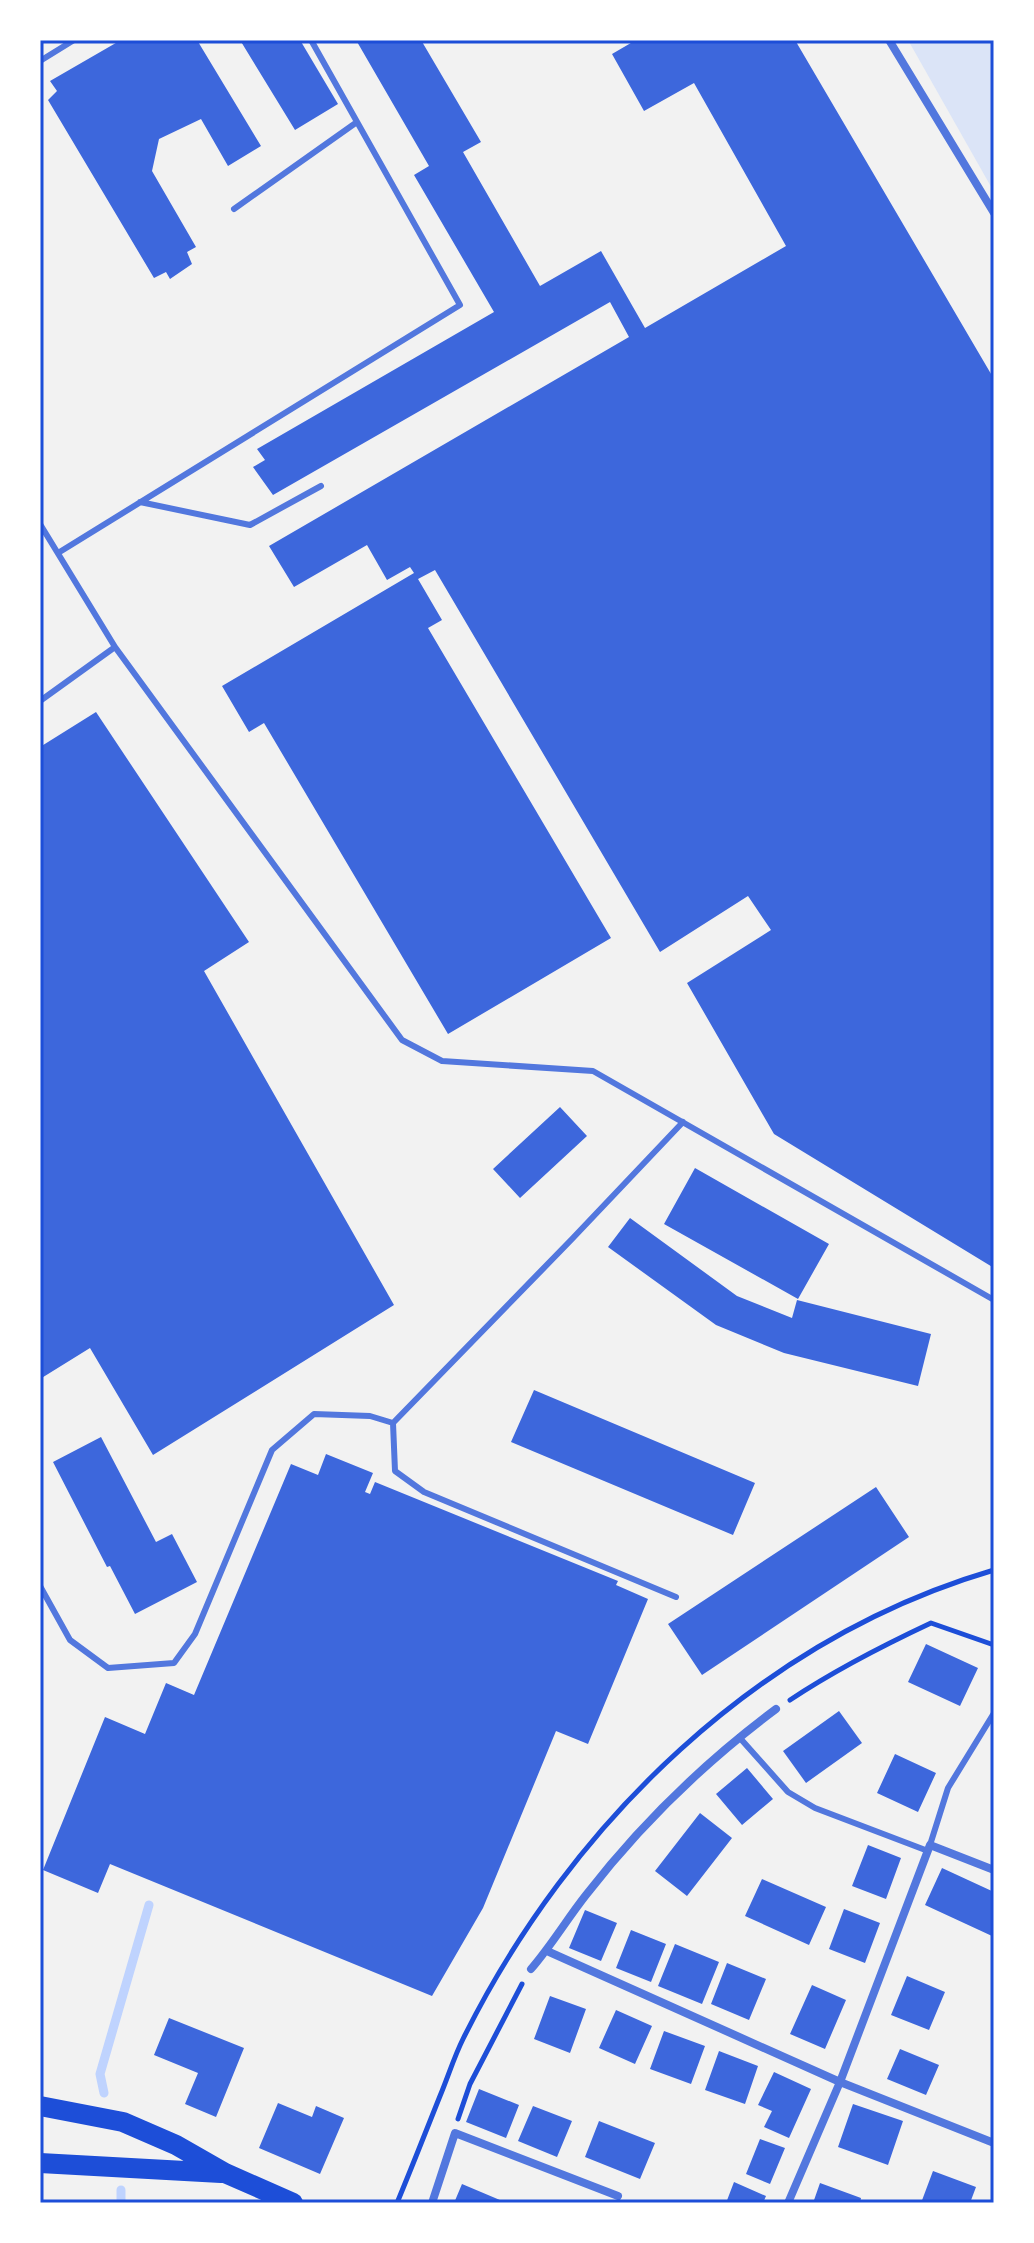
<svg xmlns="http://www.w3.org/2000/svg" width="1034" height="2243" font-family="'DejaVu Sans',sans-serif">
<style>
.green{fill:#dbe4f7}
.lines{fill:none;stroke-linecap:round;stroke-linejoin:round}
.stream{stroke:#bfd3fe;stroke-width:9}
.building{fill:#3d67dc}
.path{stroke:#1d4ed8;stroke-width:5}
.service{stroke:#5277de;stroke-width:6}
.minor{stroke:#5277de;stroke-width:8}
.primary{stroke:#1d4ed8;stroke-width:20}
.neatline{fill:none;stroke:#1d4ed8;stroke-width:3}
</style>
<rect width="100%" height="100%" fill="#f2f2f2"/>
<path class="green" d="M908,40H994V192Z"/>
<g class="lines">
<path class="stream" d="M104,2093L100,2074L149,1905
M121,2203V2190"/>
</g>
<path class="building" d="M121,40H197L261,146L228,166L201,119L159,139L152,171L196,247L187,252L192,264L170,279L166,272L154,278L48,100L57,91L50,81Z
M240,40H300L338,104L295,130Z
M356,40H421L481,142L463,152L540,286L601,251L645,328L786,246L694,83L644,111L612,54L636,40H795L994,379V1268L774,1134L687,983L771,930L748,896L660,952L435,570L418,579L442,620L428,628L611,938L448,1034L264,723L249,732L222,686L414,573L410,567L387,580L367,545L294,587L269,546L629,337L610,302L273,495L253,467L265,460L257,449L494,312L414,175L429,166Z
M96,712L249,942L204,971L394,1305L153,1455L90,1348L40,1379V747Z
M560,1107L587,1136L520,1198L493,1169Z
M695,1168L829,1244L798,1299L664,1224Z
M630,1218L737,1296L792,1318L797,1300L931,1334L918,1386L784,1353L716,1325L608,1247Z
M534,1390L755,1483L733,1535L511,1442Z
M101,1437L156,1542L172,1534L197,1582L135,1614L110,1566L107,1567L53,1462Z
M326,1454L373,1473L365,1492L370,1494L375,1482L618,1581L616,1585L648,1599L588,1744L556,1731L483,1908L432,1996L110,1864L98,1893L43,1870L105,1717L145,1734L166,1683L194,1695L291,1464L318,1475Z
M876,1487L909,1537L702,1675L668,1624Z
M926,1644L978,1668L960,1706L908,1682Z
M839,1711L862,1743L806,1783L783,1751Z
M895,1754L936,1773L918,1812L877,1793Z
M747,1768L773,1799L742,1825L716,1794Z
M700,1813L732,1838L687,1896L655,1871Z
M868,1845L901,1858L886,1899L852,1886Z
M942,1868L994,1892L992,1936L925,1905Z
M762,1879L826,1907L809,1945L745,1916Z
M844,1909L880,1923L865,1963L829,1949Z
M585,1910L617,1923L601,1961L569,1948Z
M631,1930L666,1944L651,1982L616,1968Z
M675,1944L719,1962L702,2004L658,1986Z
M727,1963L766,1979L749,2020L711,2004Z
M907,1976L945,1992L929,2030L891,2015Z
M812,1985L846,2000L825,2049L790,2034Z
M550,1996L586,2009L570,2053L534,2039Z
M616,2010L652,2026L635,2064L599,2048Z
M169,2018L244,2048L216,2117L185,2104L198,2073L154,2055Z
M664,2031L705,2046L691,2084L650,2069Z
M900,2049L939,2065L926,2095L887,2079Z
M719,2051L758,2066L745,2104L705,2090Z
M774,2072L811,2089L789,2138L764,2127L772,2111L758,2105Z
M479,2089L519,2105L506,2138L466,2122Z
M278,2103L312,2117L316,2106L344,2118L320,2174L259,2148Z
M853,2104L903,2121L888,2165L838,2147Z
M533,2106L572,2121L557,2157L518,2141Z
M599,2121L655,2143L640,2179L585,2157Z
M760,2139L785,2148L770,2184L746,2174Z
M933,2171L976,2187L970,2203H921Z
M734,2182L766,2196L763,2203H726Z
M820,2183L861,2198L860,2203H813Z
M462,2184L507,2203H454Z"/>
<g class="lines">
<path class="path" d="M790,1700C835,1670 882,1646 931,1623L994,1645
M458,2119L470,2084L522,1984
M397,2203C412,2167 426,2131 440,2096C448,2077 454,2057 463,2039C570,1823 759,1639 994,1570"/>
<path class="service" d="M40,61L74,40
M234,209L357,122
M140,502L250,525L321,486
M40,524L115,647L402,1040L442,1061L593,1071L994,1300
M58,553L460,305L311,40
M40,701L115,647
M40,1586L70,1640L108,1668L174,1663L195,1634L272,1450L314,1414L370,1416L393,1423
M676,1597L424,1492L395,1471L393,1423L572,1239L683,1122
M739,1737L788,1792L815,1808L928,1851
M930,1845L948,1788L994,1713"/>
<path class="minor" d="M889,40L994,213
M547,1951L840,2082L994,2143
M531,1969C551,1946 567,1919 586,1895C641,1824 705,1762 776,1709
M432,2203L455,2133L618,2196
M788,2203L840,2082L930,1845L994,1870"/>
<path class="primary" d="M40,2106L123,2122L176,2145L225,2173L293,2203
M40,2163L221,2173"/>
</g>
<rect width="1034" height="2243" fill="none" stroke="#ffffff" stroke-width="84"/>
<rect x="42" y="42" width="950" height="2159" class="neatline"/>
</svg>
